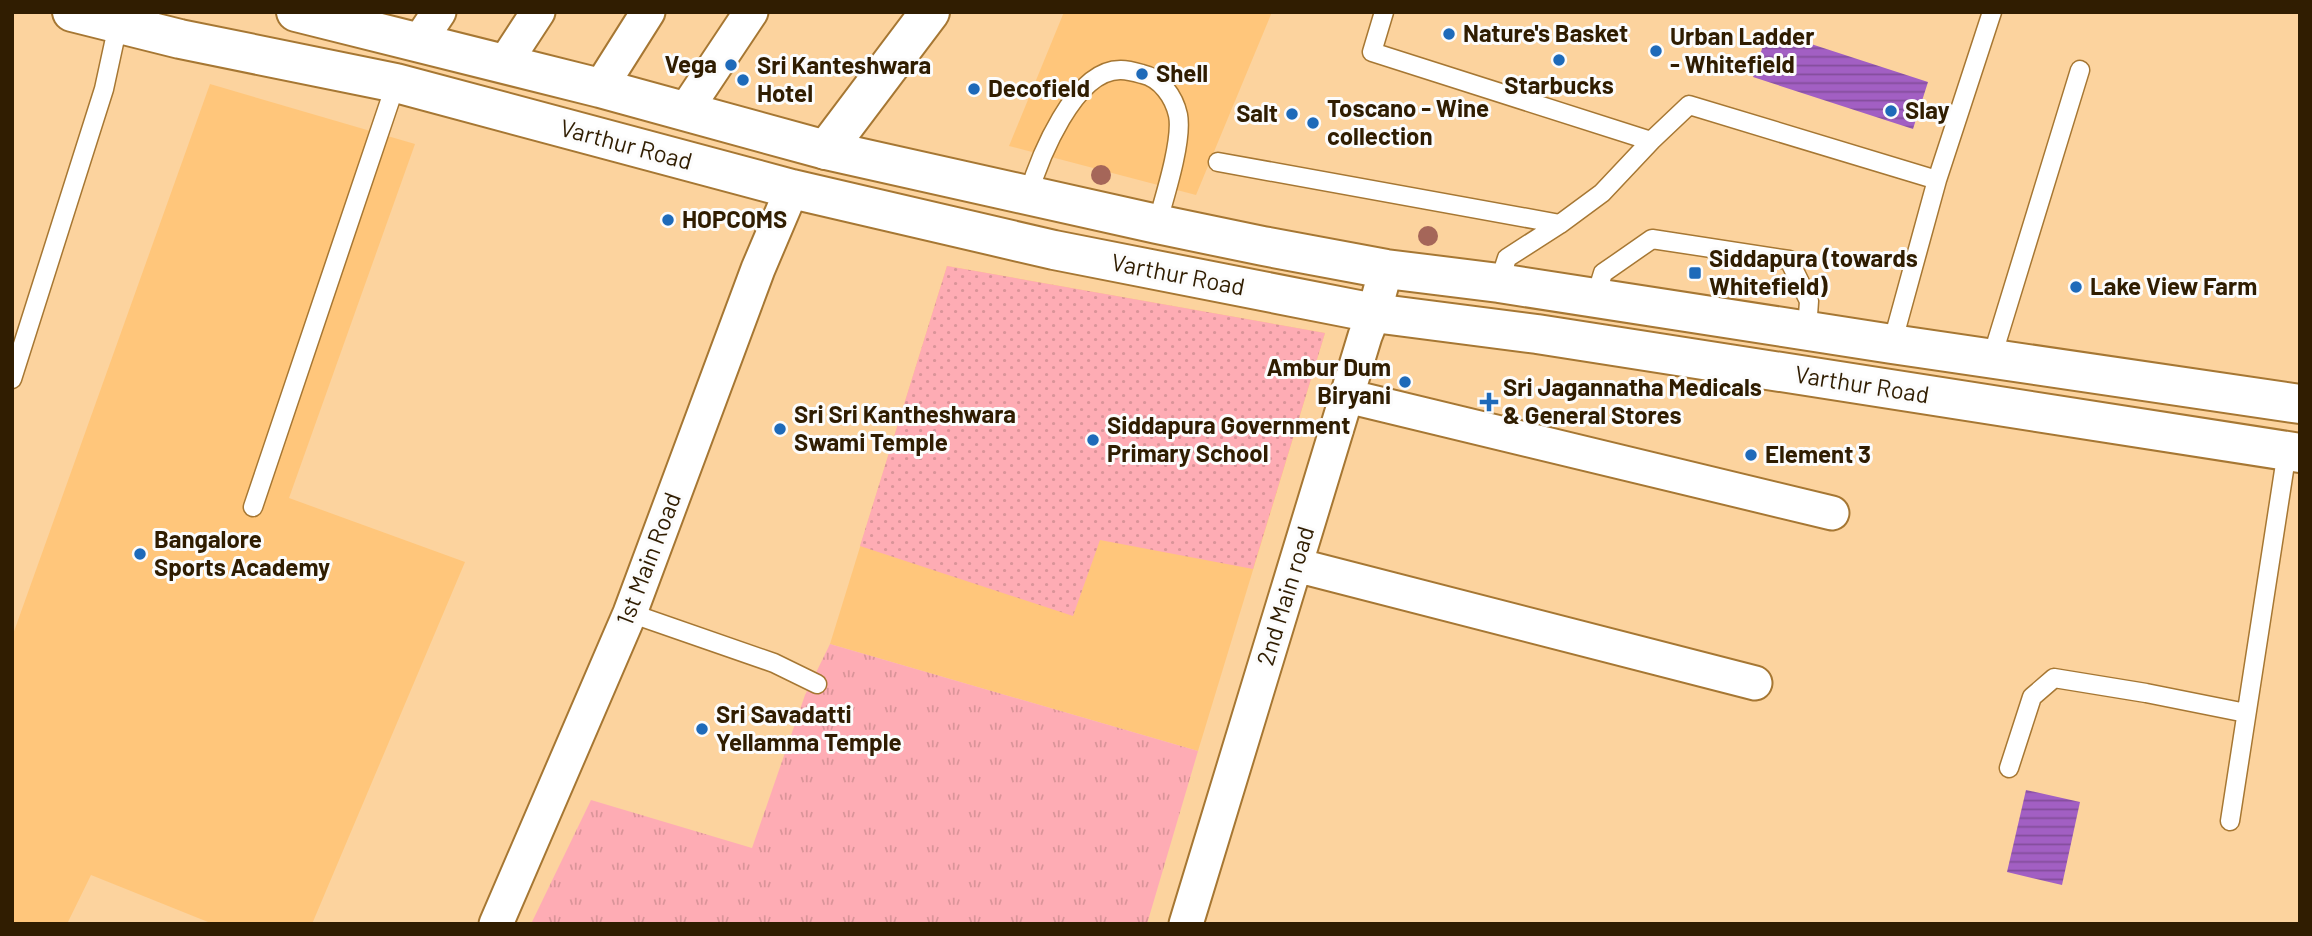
<svg xmlns="http://www.w3.org/2000/svg" width="2312" height="936" font-family="Barlow,sans-serif">
<style>
.built{fill:#ffc67b}
.grass{fill:url(#grass-tufts)}
.park{fill:url(#park-dots)}
.water{fill:url(#water-rules)}
.lines{fill:none;stroke-linecap:round;stroke-linejoin:round}
.lane-casing{stroke:#a67733;stroke-width:21}
.street-casing{stroke:#a67733;stroke-width:37}
.secondary-casing{stroke:#a67733;stroke-width:42}
.primary-casing{stroke:#a67733;stroke-width:42}
.lane{stroke:#fff;stroke-width:18}
.street{stroke:#fff;stroke-width:33}
.secondary{stroke:#fff;stroke-width:38}
.primary{stroke:#fff;stroke-width:38}
.tree{fill:#a56659}
.poi-dot{fill:#1e6ab9;stroke:#fcfcfc;stroke-width:2.5}
.labels{text-anchor:middle;stroke-width:6;stroke-linejoin:round;paint-order:stroke}
.poi-label{font-size:24px;font-weight:bold;fill:#301d01;stroke:#fcfcfc;text-anchor:start}
.street-label{font-size:24px;fill:#301d01;stroke:#fcfcfc}
</style>
<defs>
<pattern id="grass-tufts" width="24" height="20" patternUnits="userSpaceOnUse" patternTransform="scale(1.75)"><rect width="24" height="20" fill="#feacb4"/><path d="M3 7l-1-3M5 7V3M7 7l1-3M15 17l-1-3M17 17v-4M19 17l1-3" fill="none" stroke="#da9499"/></pattern>
<pattern id="park-dots" width="8" height="8" patternUnits="userSpaceOnUse" patternTransform="scale(1.75)"><rect width="8" height="8" fill="#feacb4"/><path d="M2 2h.1M6 6h.1" fill="none" stroke="#da9499" stroke-width="1.8" stroke-linecap="round"/></pattern>
<pattern id="water-rules" width="6" height="5" patternUnits="userSpaceOnUse" patternTransform="scale(1.75)"><rect width="6" height="5" fill="#a25fc3"/><path d="M0 2.5h6" fill="none" stroke="#844e9c"/></pattern>
</defs>
<rect width="100%" height="100%" fill="#fcd39e"/>
<path class="built" d="M1064,12H1272L1196,195L1009,146Z
M210,84L415,144L289,498L465,562L312,924H213L91,875L67,924H12V637Z
M947,266L1325,333L1198,751L830,644Z"/>
<path class="grass" d="M830,644L1198,751L1147,924H531L591,800L752,848L805,695Z"/>
<path class="park" d="M947,266L1325,333L1253,569L1100,540L1073,616L860,546Z"/>
<path class="water" d="M1768,30L1928,82L1913,129L1753,77Z
M2026,790L2080,802L2062,885L2007,872Z"/>
<g class="lines">
<defs>
<path id="lane" d="M1384,12L1372,52L1651,141
M1218,162L1560,224
M1937,180L1992,12
M1028,196C1039,159 1074,69 1121,70C1128,70 1135,72 1142,74C1161,78 1174,97 1178,115C1183,140 1164,199 1157,224
M1499,283L1507,258L1560,224L1602,193L1651,141L1689,105L1937,180L1892,344
M1595,299L1603,273L1652,239L1789,260L1809,301L1807,330
M1992,357L2080,70
M12,379L104,89L114,43L121,24
M253,507L396,83
M630,613L774,663L817,684
M2009,768L2032,697L2054,678L2146,693L2246,713
M2230,821L2287,451"/>
<path id="street" d="M419,42L439,12
M504,64L538,12
M600,88L648,12
M685,111L751,12
M1347,396L1832,513
M1296,565L1755,683
M496,924L630,613L758,269L792,189
M1186,924L1365,336L1374,313L1386,269"/>
<path id="secondary" d="M826,150L930,12"/>
<path id="primary" d="M72,12L180,39L396,83L792,189L1054,250L1374,313L1537,334L2300,453
M296,12L600,88L826,150L1157,224L1263,246L1386,269L1499,283L1892,344L2300,404"/>
</defs>
<use href="#lane" class="lane-casing"/>
<use href="#street" class="street-casing"/>
<use href="#secondary" class="secondary-casing"/>
<use href="#primary" class="primary-casing"/>
<use href="#lane" class="lane"/>
<use href="#street" class="street"/>
<use href="#secondary" class="secondary"/>
<use href="#primary" class="primary"/>
</g>
<g class="tree">
<circle cx="1101" cy="175" r="10"/>
<circle cx="1428" cy="236" r="10"/>
</g>
<g class="poi-dot">
<circle cx="1449" cy="34" r="7"/>
<circle cx="1656" cy="51" r="7"/>
<circle cx="1559" cy="60" r="7"/>
<circle cx="731" cy="65" r="7"/>
<circle cx="1142" cy="74" r="7"/>
<circle cx="743" cy="80" r="7"/>
<circle cx="974" cy="89" r="7"/>
<circle cx="1891" cy="111" r="7"/>
<circle cx="1292" cy="114" r="7"/>
<circle cx="1313" cy="123" r="7"/>
<circle cx="668" cy="220" r="7"/>
<rect x="1688" y="266" width="14" height="14" rx="3.5"/>
<circle cx="2076" cy="287" r="7"/>
<circle cx="1405" cy="382" r="7"/>
<path d="M1485.5 391.5h7v7h7v7h-7v7h-7v-7h-7v-7h7z"/>
<circle cx="780" cy="429" r="7"/>
<circle cx="1093" cy="440" r="7"/>
<circle cx="1751" cy="455" r="7"/>
<circle cx="140" cy="554" r="7"/>
<circle cx="702" cy="729" r="7"/>
</g>
<g class="labels">
<g class="poi-label">
<text x="1463" y="42">Nature's Basket</text>
<text x="1670" y="45">Urban Ladder<tspan x="1670" dy="28">- Whitefield</tspan></text>
<text x="717" y="73" text-anchor="end">Vega</text>
<text x="757" y="74">Sri Kanteshwara<tspan x="757" dy="28">Hotel</tspan></text>
<text x="1156" y="82">Shell</text>
<text x="1559" y="94" text-anchor="middle">Starbucks</text>
<text x="988" y="97">Decofield</text>
<text x="1327" y="117">Toscano - Wine<tspan x="1327" dy="28">collection</tspan></text>
<text x="1905" y="119">Slay</text>
<text x="1278" y="122" text-anchor="end">Salt</text>
<text x="682" y="228">HOPCOMS</text>
<text x="1709" y="267">Siddapura (towards<tspan x="1709" dy="28">Whitefield)</tspan></text>
<text x="2090" y="295">Lake View Farm</text>
<text x="1391" y="376" text-anchor="end">Ambur Dum<tspan x="1391" dy="28">Biryani</tspan></text>
<text x="1503" y="396">Sri Jagannatha Medicals<tspan x="1503" dy="28">&amp; General Stores</tspan></text>
<text x="794" y="423">Sri Sri Kantheshwara<tspan x="794" dy="28">Swami Temple</tspan></text>
<text x="1107" y="434">Siddapura Government<tspan x="1107" dy="28">Primary School</tspan></text>
<text x="1765" y="463">Element 3</text>
<text x="154" y="548">Bangalore<tspan x="154" dy="28">Sports Academy</tspan></text>
<text x="716" y="723">Sri Savadatti<tspan x="716" dy="28">Yellamma Temple</tspan></text>
</g>
<g class="street-label">
<text transform="translate(626 145) rotate(15)" y="8">Varthur Road</text>
<text transform="translate(1178 275) rotate(11)" y="8">Varthur Road</text>
<text transform="translate(1862 385) rotate(9)" y="8">Varthur Road</text>
<text transform="translate(649 559) rotate(-69)" y="8">1st Main Road</text>
<text transform="translate(1286 596) rotate(-73)" y="8">2nd Main road</text>
</g>
</g>
<rect width="2312" height="936" fill="none" stroke="#301d01" stroke-width="28"/>
</svg>
